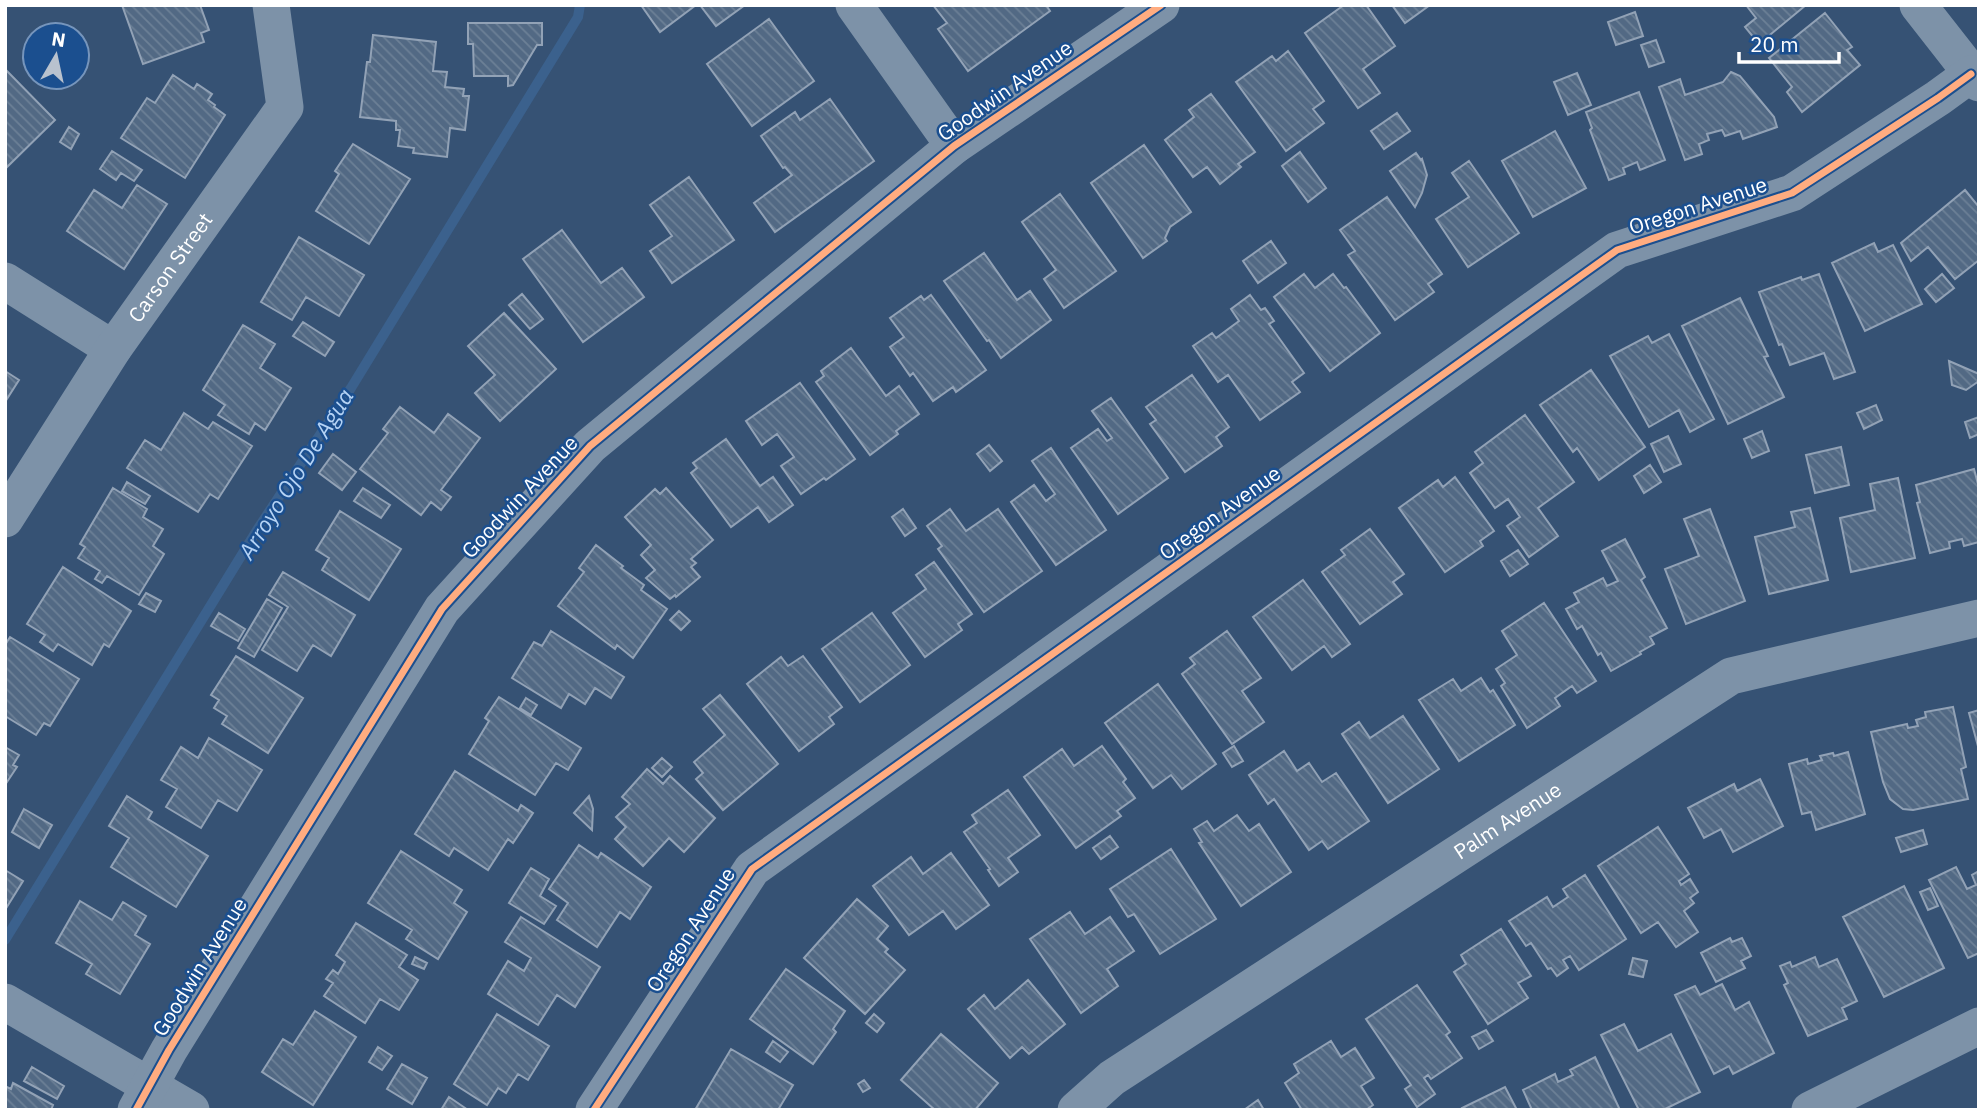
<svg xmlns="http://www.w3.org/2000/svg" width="1984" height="1115" font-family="'IBM Plex Sans',sans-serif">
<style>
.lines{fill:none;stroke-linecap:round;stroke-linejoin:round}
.stream{stroke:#3b618d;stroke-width:10}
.building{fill:url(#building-back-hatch);stroke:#92a2b6;stroke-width:2}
.minor{stroke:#7d92a8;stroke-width:37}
.cycleway-casing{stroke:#1b4f8f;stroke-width:11}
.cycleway{stroke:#ffac80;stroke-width:7}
.labels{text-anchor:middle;stroke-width:5;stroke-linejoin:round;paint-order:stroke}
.street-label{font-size:21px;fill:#fff;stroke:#1b4f8f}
.water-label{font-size:23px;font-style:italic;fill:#b5d3f5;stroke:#1b4f8f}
</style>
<defs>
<pattern id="building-back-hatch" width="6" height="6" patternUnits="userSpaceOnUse" patternTransform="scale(1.75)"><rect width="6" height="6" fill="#526984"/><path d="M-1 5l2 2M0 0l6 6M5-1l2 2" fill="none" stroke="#6c8096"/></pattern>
</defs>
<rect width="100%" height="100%" fill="#365274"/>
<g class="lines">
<path class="stream" d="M5,940L257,530L351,388L578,17L580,5"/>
</g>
<path class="building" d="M122,5H200L209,30L201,33L204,42L143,64Z
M641,5H696L660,32Z
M700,5H745L716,26Z
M933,5H1046L1050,11L968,71L938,29L947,23Z
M1344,5H1366L1395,46L1363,69L1380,93L1358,108L1305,33Z
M1392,5H1430L1405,23Z
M1746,5H1806L1759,44L1745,27L1756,18Z
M1635,12L1643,36L1616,45L1608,22Z
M1825,13L1852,47L1847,50L1860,65L1802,112L1787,92L1792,87L1769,58Z
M769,19L814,81L752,126L707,64Z
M468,23H542V45H537L513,85L508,86V76H474L473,44H468Z
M373,35L436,42L433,71L447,72L445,87L464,89L463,96H469L465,130L450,128L447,157L413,153L414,148L398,146L400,130H396V121L360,117L367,62H370Z
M1656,40L1664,62L1649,67L1641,45Z
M1288,51L1324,101L1313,109L1324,123L1286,151L1236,82L1272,56L1276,61Z
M5,69L55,120L5,169Z
M1731,72L1740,76L1774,117L1777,127L1743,139L1740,131L1725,136L1722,130L1707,134L1709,140L1699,144L1702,154L1685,160L1659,87L1680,79L1685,95L1723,82Z
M1577,73L1591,105L1568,115L1554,82Z
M173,75L194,89L197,84L212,94L208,100L215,105L214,107L225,115L185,178L121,138L147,98L155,103Z
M1639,92L1665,160L1640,170L1637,162L1623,168L1625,174L1609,180L1590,130L1592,128L1586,112Z
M1211,94L1255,152L1238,164L1241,167L1220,184L1207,167L1193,177L1165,140L1194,117L1189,110Z
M830,99L874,161L775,232L754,203L792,175L785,167L783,168L761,136L795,112L800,120Z
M1397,113L1410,131L1384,149L1371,131Z
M69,127L79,134L71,149L60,142Z
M1555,131L1586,188L1533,217L1502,161Z
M353,144L410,179L369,244L316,211L339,174L335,171Z
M1144,145L1191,212L1170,227L1165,238L1167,241L1143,258L1091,183Z
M112,151L142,170L134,181L121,173L116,180L100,169Z
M1300,152L1326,188L1308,202L1282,166Z
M1416,153L1421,160L1422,159L1427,175L1422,193L1415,207L1390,171Z
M1469,161L1519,233L1468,267L1436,219L1469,197L1452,173Z
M689,177L734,240L672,283L650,251L672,236L650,205Z
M137,185L167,204L124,269L67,231L94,190L122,208Z
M1965,190L1979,207V260L1955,279L1928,247L1911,261L1901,243Z
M1060,194L1116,271L1064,308L1044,279L1056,270L1022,222Z
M1387,197L1442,274L1428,284L1434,292L1395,320L1348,255L1355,251L1340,230Z
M562,230L601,283L622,268L644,297L583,342L523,259Z
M299,237L364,275L339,316L306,297L292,320L261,302Z
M1271,241L1286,263L1258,283L1243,261Z
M1874,243L1878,252L1893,245L1922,304L1865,331L1832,263Z
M984,253L1017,300L1030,291L1051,320L1001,358L989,340L987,341L944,281Z
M1304,274L1315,288L1333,274L1344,288L1346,287L1380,333L1330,371L1274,297Z
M1819,274L1855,372L1834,379L1824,353L1790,365L1782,344L1779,345L1759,292L1801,277L1802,280Z
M1942,274L1954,288L1936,302L1925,289Z
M522,294L543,319L530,329L509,305Z
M931,295L986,370L956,392L953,387L933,401L913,373L910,376L890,347L904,337L890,318L921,296L924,300Z
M1250,295L1261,310L1265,308L1274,321L1269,324L1304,373L1292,382L1300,392L1260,420L1228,375L1218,382L1193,346L1212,333L1216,338L1239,321L1231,309Z
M1740,298L1768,356L1764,357L1784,397L1728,424L1682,326Z
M504,313L556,369L500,421L475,393L495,375L468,346Z
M303,322L334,342L325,356L293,336Z
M243,325L275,344L260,368L291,388L265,430L255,423L249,434L218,415L225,405L203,390Z
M1669,334L1714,419L1690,432L1679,410L1649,427L1610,356L1648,336L1652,343Z
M851,348L886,396L899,386L919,414L896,431L898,434L870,455L816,382L824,376L821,371Z
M1949,361L1979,374V381L1966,390L1952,385Z
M1591,370L1645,447L1599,480L1577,448L1573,452L1540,405Z
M5,371L19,380L5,402Z
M1192,375L1229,427L1216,437L1222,446L1185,472L1150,424L1156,420L1146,407Z
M800,383L855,459L826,480L824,478L801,494L781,466L794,457L777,434L762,445L746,421Z
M1111,398L1168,478L1118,514L1071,448L1098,429L1107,441L1112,438L1092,411Z
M1876,405L1882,420L1864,429L1857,413Z
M400,407L434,433L448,414L480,438L441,490L451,497L441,510L431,502L421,515L360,469L388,433L383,429Z
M184,413L208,429L213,422L252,446L218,499L210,494L198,512L127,468L145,440L161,450Z
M1525,415L1574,482L1538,508L1558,536L1529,557L1507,526L1520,517L1508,499L1495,508L1470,473L1483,463L1475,452Z
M1979,417V434L1970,438L1965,422Z
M1762,431L1769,451L1752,458L1744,439Z
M1668,436L1681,464L1664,472L1651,444Z
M726,439L760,486L773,477L793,505L769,522L758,507L731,527L691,473L697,468L693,463Z
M989,445L1002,461L990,471L977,454Z
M1841,447L1849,485L1815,493L1806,455Z
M1051,448L1106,530L1056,565L1011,502L1034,485L1046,501L1055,494L1032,461Z
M333,454L356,472L342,490L319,473Z
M1650,465L1661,482L1644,493L1634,476Z
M1974,469L1979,488V542L1964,546L1962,539L1949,542L1950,548L1930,553L1917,503L1920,502L1916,485Z
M1455,477L1494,531L1480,541L1483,546L1445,572L1399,508L1438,480L1443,487Z
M1898,478L1915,558L1851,572L1840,518L1875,510L1870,484Z
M127,482L150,496L145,504L122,491Z
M113,488L147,509L143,517L163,529L153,546L164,554L139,595L107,576L102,583L95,579L100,571L78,558L85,547L80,544Z
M363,488L390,505L381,518L354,501Z
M666,488L713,540L691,559L696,563L691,567L700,577L676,597L675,595L670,599L646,578L655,570L641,555L651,545L625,517L655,489L660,494Z
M1810,508L1828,580L1769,594L1755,537L1795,527L1791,512Z
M903,509L916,528L905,536L892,517Z
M950,509L966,531L998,509L1042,571L984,612L938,549L942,546L927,526Z
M1710,509L1745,601L1686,624L1665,569L1699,556L1684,519Z
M340,511L401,549L369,600L322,570L329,558L316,550Z
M1370,529L1404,574L1393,582L1402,594L1360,624L1322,572L1345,555L1341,550Z
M1625,539L1645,577L1641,580L1667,628L1650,637L1654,644L1640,652L1641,654L1611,671L1601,653L1598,655L1582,626L1577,629L1566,609L1579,602L1574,593L1603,578L1607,586L1618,581L1602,551Z
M596,545L623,566L621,568L644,585L641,590L667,609L633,658L617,645L615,649L558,606L584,572L579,568Z
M1518,550L1528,564L1510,576L1501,561Z
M934,562L972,614L958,624L962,630L925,657L893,613L926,589L916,575Z
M63,567L131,611L109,647L104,644L92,665L58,644L53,651L40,642L45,635L27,624Z
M283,572L355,615L331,656L313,645L297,671L262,650L288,607L269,595Z
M1303,580L1350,644L1332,657L1324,646L1292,670L1253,617Z
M146,593L161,601L155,612L139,604Z
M267,599L282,608L254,657L238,648Z
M1544,603L1596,681L1577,693L1572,686L1555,698L1560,706L1527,728L1501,686L1505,683L1496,669L1517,655L1502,631Z
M679,611L690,621L681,630L670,620Z
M219,613L245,629L238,641L211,626Z
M872,613L910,665L860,702L822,649Z
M551,631L624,677L611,698L595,688L585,704L569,694L561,708L512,678L534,642L542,646Z
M1227,631L1261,678L1242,691L1264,722L1232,744L1182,674L1195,664L1190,658Z
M10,637L79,679L50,726L44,723L36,735L5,716V645Z
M236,656L303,698L268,753L222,724L227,716L214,708L219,700L211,695Z
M803,656L842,707L829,717L834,724L799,751L747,684L781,657L788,666Z
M1481,678L1490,692L1493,690L1515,725L1459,761L1419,700L1453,679L1461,691Z
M1158,684L1216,764L1182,789L1171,775L1153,788L1105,723Z
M720,695L778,764L723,810L696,779L703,773L694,762L725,735L703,709Z
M499,697L581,748L568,770L556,763L535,795L469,754L489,721L485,718Z
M526,698L537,705L531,715L520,708Z
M1953,707L1966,767L1961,769L1968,799L1913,810L1903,809L1890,799L1883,782L1871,732L1907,724L1908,728L1918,726L1916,720L1926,717L1925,712Z
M1979,710V750L1969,713Z
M1403,716L1439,769L1388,803L1342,734L1359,722L1370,738Z
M209,738L262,770L237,811L218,800L201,828L166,807L177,789L161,780L181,747L198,758Z
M1102,746L1126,779L1123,782L1135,798L1117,811L1121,816L1076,848L1024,777L1062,749L1074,766Z
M1234,746L1243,761L1232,767L1223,753Z
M5,747L19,755L13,765L17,767L5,785Z
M1284,751L1297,771L1309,763L1322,782L1336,773L1369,821L1328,849L1322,841L1309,850L1274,799L1268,804L1249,775Z
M1848,752L1865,814L1816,830L1811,812L1802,814L1789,764L1807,759L1808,764L1822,760L1820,756L1833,753L1834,756Z
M662,758L672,767L662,777L652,768Z
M647,769L663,784L670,776L715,818L684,852L669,838L643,866L615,839L626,827L616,817L630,804L622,797Z
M455,771L518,811L521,805L533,813L513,843L508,839L488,870L454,848L449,856L415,834Z
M1760,779L1783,826L1733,852L1721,829L1704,838L1688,808L1734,784L1737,791Z
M1008,790L1040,835L1008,858L1018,872L999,886L988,870L990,869L964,832L977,823L972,815Z
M127,796L152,812L148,819L208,856L176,907L111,867L129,838L109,826Z
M589,796L593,809L592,830L574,813Z
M24,809L52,825L39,848L12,832Z
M1237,815L1249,831L1259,824L1291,872L1241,906L1199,843L1202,842L1194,829L1207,821L1214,831Z
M1658,827L1689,874L1679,881L1681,885L1690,879L1698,892L1690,898L1694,903L1684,911L1698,932L1676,947L1658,922L1641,933L1598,866Z
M1923,830L1927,844L1901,852L1896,838Z
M1110,836L1118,847L1101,859L1093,848Z
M579,845L598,858L601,853L651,887L630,919L620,912L597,947L557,920L568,903L549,889Z
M1171,849L1216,919L1160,954L1134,914L1128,917L1110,889Z
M401,851L462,890L454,903L467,912L438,959L406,939L412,930L368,903Z
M951,853L989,905L956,929L943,911L909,935L873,886L911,857L923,874Z
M1956,867L1967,889L1976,885L1972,875L1979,871V953L1968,958L1929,880Z
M531,868L549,879L540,896L556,906L544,924L509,903Z
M5,870L23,881L5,910Z
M1585,875L1626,939L1579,970L1570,956L1563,960L1568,968L1557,976L1551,968L1548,969L1531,943L1526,946L1509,921L1547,897L1553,907L1568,897L1563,889Z
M1904,886L1944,968L1884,997L1843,917Z
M1930,888L1938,906L1928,910L1920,892Z
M857,899L888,926L877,939L888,949L885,952L905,970L865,1014L804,958Z
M80,901L112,920L123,902L146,916L135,935L150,944L120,994L86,974L92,964L56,943Z
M1070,912L1085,934L1110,917L1134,951L1107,969L1118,986L1081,1013L1030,939Z
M521,917L600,967L575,1007L557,995L538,1025L488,994L508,961L524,971L531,958L505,942Z
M356,923L407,955L399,967L418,980L399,1010L380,999L365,1023L324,996L333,983L326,979L333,970L338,974L345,962L336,955Z
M1501,929L1531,976L1518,983L1528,998L1488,1024L1454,972L1466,964L1461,955Z
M1730,938L1732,942L1742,938L1751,956L1741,961L1745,968L1716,982L1701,953Z
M415,957L427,963L424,969L412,964Z
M1815,957L1819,967L1837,959L1857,1001L1842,1008L1847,1019L1808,1036L1784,985L1788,983L1780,966L1790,962L1792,967Z
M1633,958L1647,961L1643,977L1629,974Z
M786,969L845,1011L833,1029L836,1032L813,1064L750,1019Z
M1028,980L1065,1024L1029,1054L1022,1047L1010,1058L968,1009L984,995L995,1009Z
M1722,984L1735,1010L1749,1002L1774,1053L1733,1074L1729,1066L1714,1074L1675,995L1695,986L1700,995Z
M1417,985L1450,1032L1446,1035L1462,1058L1431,1079L1428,1075L1424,1078L1435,1094L1417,1107L1405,1089L1411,1085L1366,1019Z
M315,1011L356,1037L313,1105L262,1072L283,1039L293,1045Z
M497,1014L549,1046L528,1080L518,1074L506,1093L498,1088L487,1105L454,1084Z
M874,1014L884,1023L877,1032L866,1023Z
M1624,1024L1638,1051L1671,1034L1700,1092L1663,1110H1639L1601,1035Z
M1486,1030L1493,1041L1479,1049L1472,1037Z
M941,1034L998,1083L975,1110H935L901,1080Z
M773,1041L788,1052L780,1062L766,1052Z
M1331,1041L1341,1057L1355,1048L1374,1078L1361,1086L1373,1105L1366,1110H1302L1285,1083L1299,1073L1294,1064Z
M378,1047L392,1056L382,1070L369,1062Z
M731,1049L793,1085L778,1110H695Z
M1595,1057L1620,1110H1532L1523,1090L1555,1074L1558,1082L1573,1075L1570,1070Z
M402,1064L427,1078L412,1104L387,1089Z
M32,1067L64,1086L57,1099L24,1081Z
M864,1080L870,1088L863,1092L858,1084Z
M13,1083L53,1105L51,1110H5V1086L11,1089Z
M1505,1087L1517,1110H1463L1462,1108Z
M449,1097L468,1110H441Z
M1258,1100L1264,1110H1244Z"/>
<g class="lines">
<g class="minor">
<path d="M854,5L954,146"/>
<path d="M1918,5L1979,83"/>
<path d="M5,281L113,349"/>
<path id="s1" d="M5,519L113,349L285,107L271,5"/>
<path d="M5,1002L191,1110"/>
<path d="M136,1110L169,1050L442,609L590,446L954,146L1161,5"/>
<path d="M594,1110L752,869L1617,250L1792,193L1938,98L1971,74"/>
<path id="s2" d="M1076,1110L1112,1078L1731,676L1979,618"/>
<path d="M1810,1110L1979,1026"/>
</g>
<defs>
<path id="cycleway" d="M136,1110L169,1050L442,609L590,446L954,146L1161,5
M594,1110L752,869L1617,250L1792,193L1938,98L1971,74"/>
</defs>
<use href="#cycleway" class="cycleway-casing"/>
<use href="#cycleway" class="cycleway"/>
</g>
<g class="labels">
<g class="street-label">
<text transform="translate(1005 91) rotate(-35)" y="7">Goodwin Avenue</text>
<text transform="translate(1698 206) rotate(-18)" y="7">Oregon Avenue</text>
<text dy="7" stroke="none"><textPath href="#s1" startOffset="301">Carson Street</textPath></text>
<text transform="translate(520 497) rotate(-47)" y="7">Goodwin Avenue</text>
<text transform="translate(1220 513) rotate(-36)" y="7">Oregon Avenue</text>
<text dy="7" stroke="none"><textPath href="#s2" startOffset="520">Palm Avenue</textPath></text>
<text transform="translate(691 930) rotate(-57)" y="7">Oregon Avenue</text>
<text transform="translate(200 967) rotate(-58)" y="7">Goodwin Avenue</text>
</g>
<g class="water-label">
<text transform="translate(296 474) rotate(-58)" y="8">Arroyo Ojo De Agua</text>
</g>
</g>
<rect width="1984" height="1115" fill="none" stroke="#ffffff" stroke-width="14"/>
<g transform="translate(56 56) rotate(9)"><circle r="33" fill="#1b4f8f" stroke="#7695bc" stroke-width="2"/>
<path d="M0-5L12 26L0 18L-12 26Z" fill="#b9c2ce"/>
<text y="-10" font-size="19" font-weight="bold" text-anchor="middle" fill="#ffffff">N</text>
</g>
<path d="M1739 52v10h100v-10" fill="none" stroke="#ffffff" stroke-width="3.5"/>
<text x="1750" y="52" font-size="21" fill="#ffffff" stroke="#1b4f8f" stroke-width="5" paint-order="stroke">20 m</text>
</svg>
